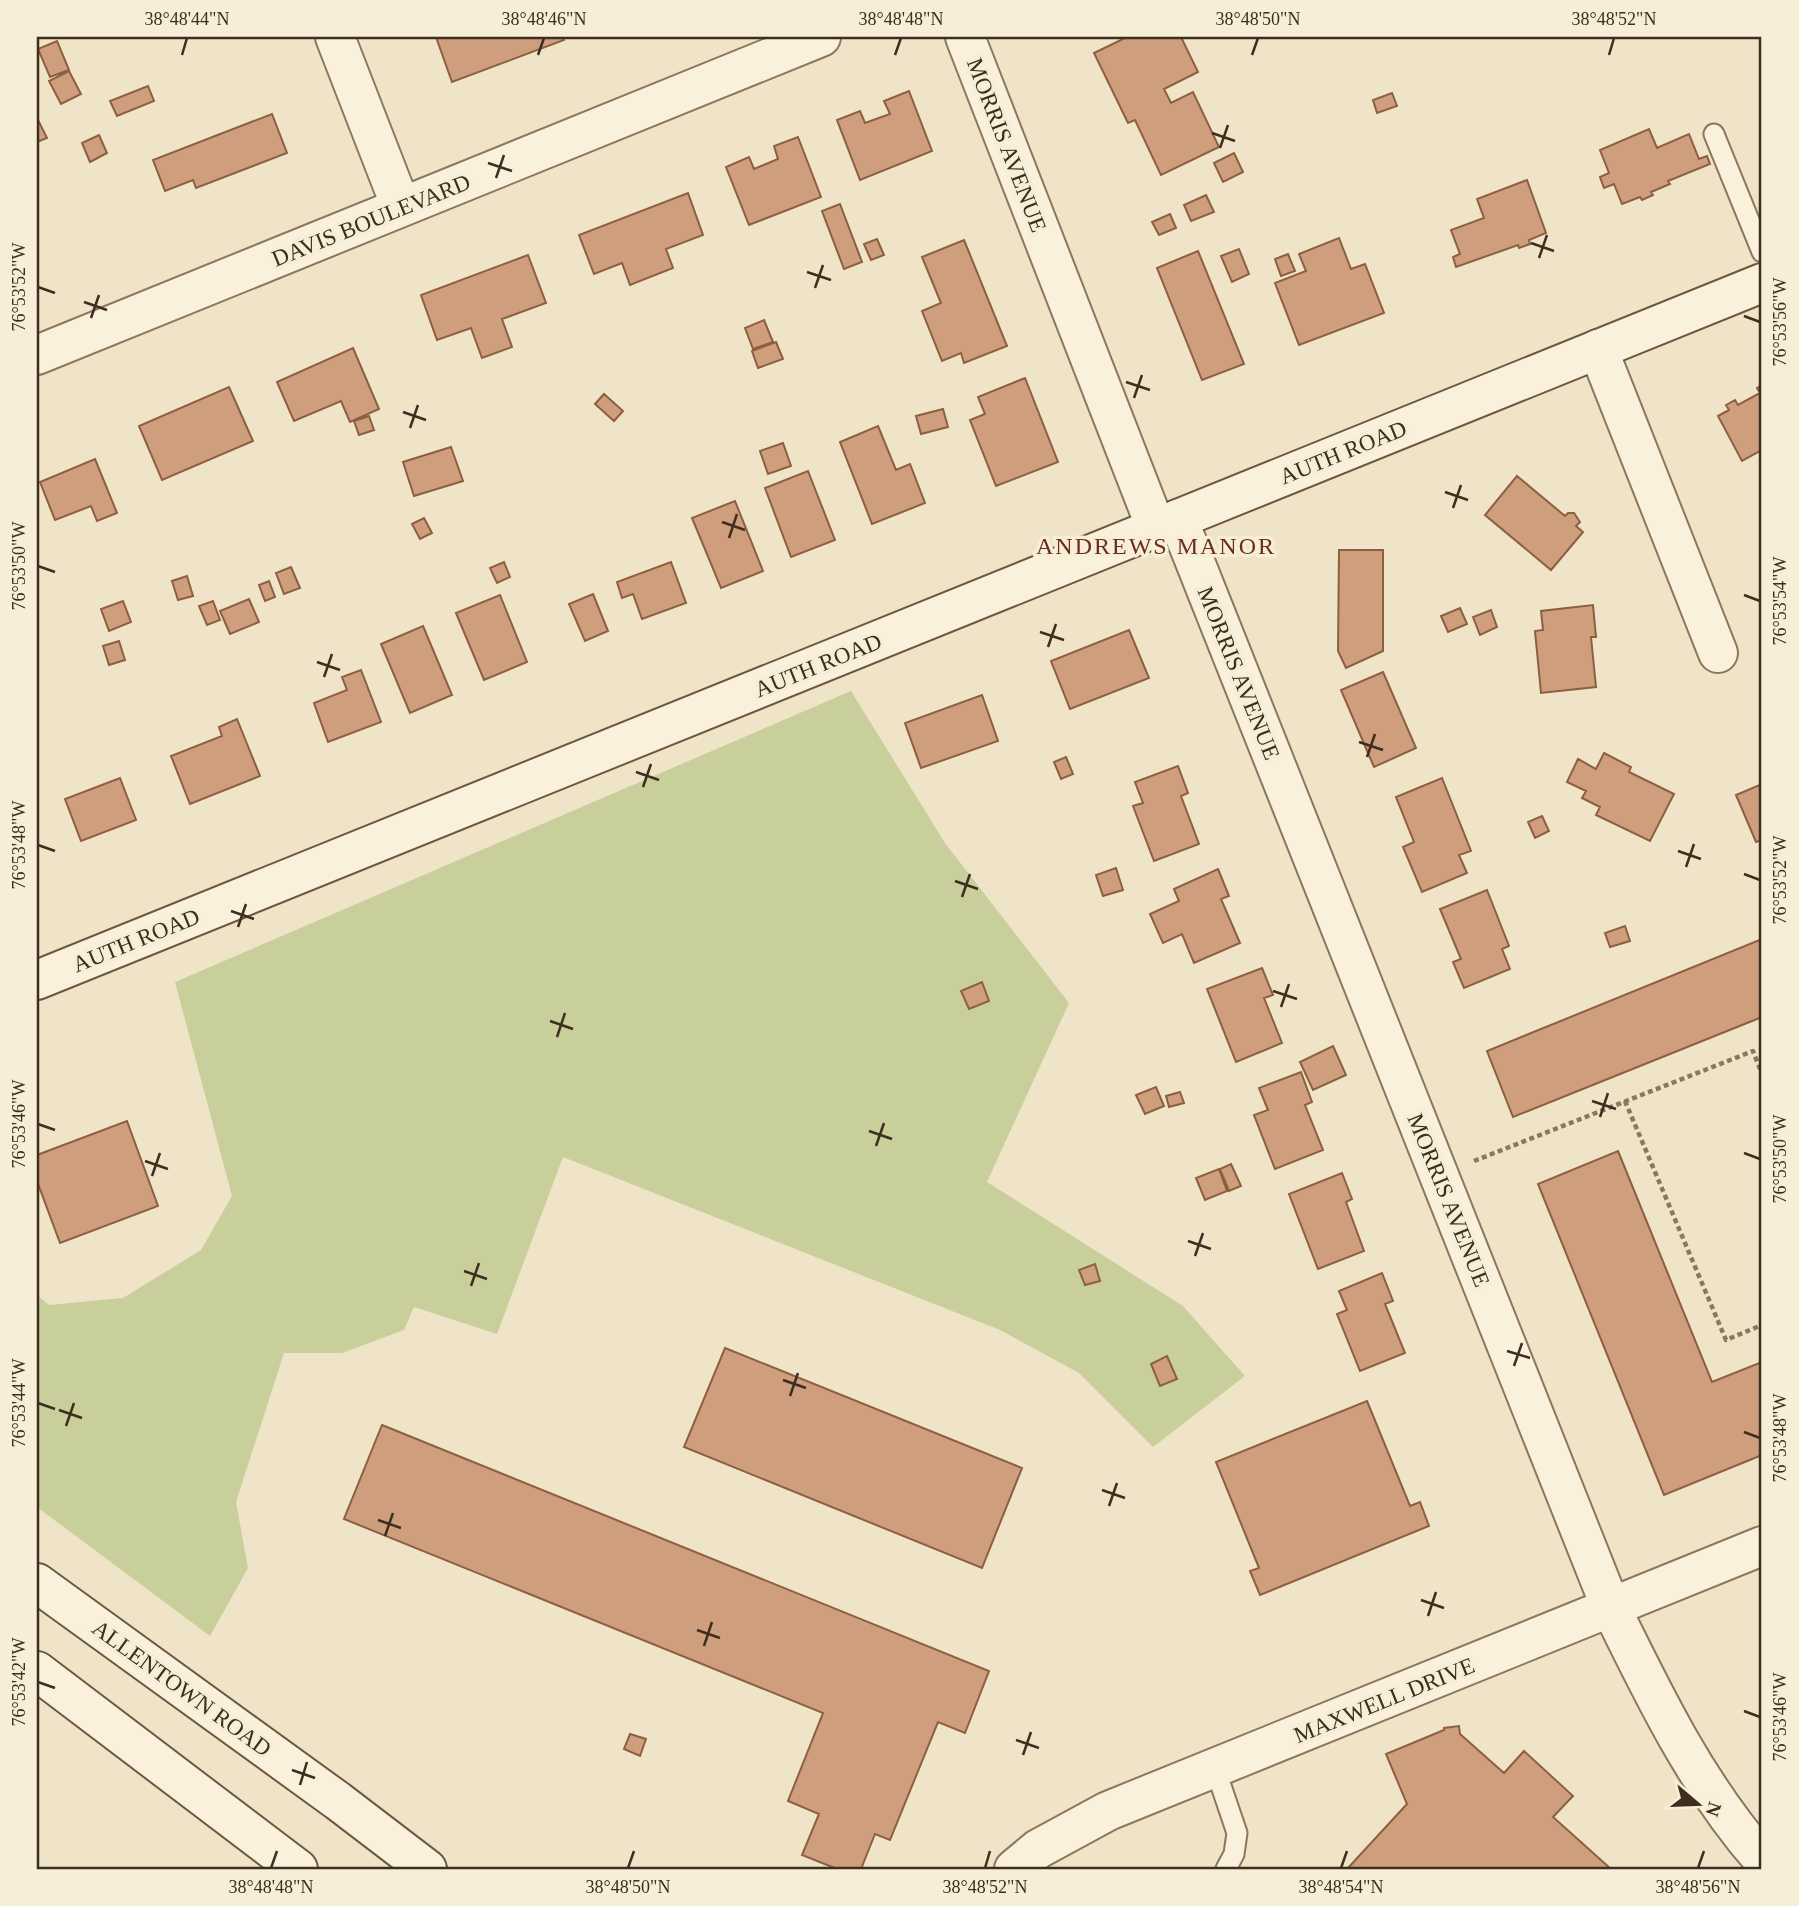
<svg xmlns="http://www.w3.org/2000/svg" width="1799" height="1906" font-family="'Times New Roman',serif">
<style>
.green{fill:#c9cf9b}
.building{fill:#cf9f7d;stroke:#8d5f41;stroke-width:2}
.lines{fill:none;stroke-linecap:round;stroke-linejoin:round}
.service-casing{stroke:#8d765c;stroke-width:23}
.minor-casing{stroke:#8d765c;stroke-width:42}
.secondary-casing{stroke:#6f573f;stroke-width:42}
.path{stroke:#8d765c;stroke-width:4.5;stroke-dasharray:5 3.5;stroke-linecap:butt}
.service{stroke:#faf1dc;stroke-width:19}
.minor{stroke:#faf1dc;stroke-width:38}
.secondary{stroke:#faf1dc;stroke-width:38}
.ticks{fill:none;stroke:#3d2e20;stroke-width:2.5}
.labels{text-anchor:middle;stroke-width:7;stroke-linejoin:round;paint-order:stroke}
.street-label{font-size:23px;fill:#3d2e20;stroke:#f7eed8}
.neighbourhood-label{font-size:24px;letter-spacing:2px;fill:#6b2e1e;stroke:#f7eed8}
.neatline{fill:none;stroke:#3d2e20;stroke-width:2.5}
.ticks-label{font-size:18px;text-anchor:middle;fill:#3d2e20}
</style>
<rect width="100%" height="100%" fill="#f0e4c8"/>
<path class="green" d="M851,691L945,843L1069,1003L987,1182L1183,1306L1245,1376L1153,1447L1079,1373L1000,1330L563,1157L497,1334L414,1307L404,1330L342,1353H284L236,1502L248,1568L210,1636L37,1507V1295L49,1305L123,1298L201,1250L232,1196L175,982Z"/>
<path class="building" d="M436,37H563L564,40L452,82Z
M1127,37H1181L1198,72L1164,89L1171,103L1193,92L1219,147L1161,175L1135,120L1128,123L1094,53Z
M57,41L69,70L50,77L38,49Z
M69,71L81,94L61,104L49,81Z
M148,86L154,101L117,116L110,101Z
M909,91L932,151L860,180L837,120L860,111L865,123L890,114L884,101Z
M1392,93L1397,106L1377,113L1373,100Z
M272,114L287,153L196,188L193,180L165,191L153,160Z
M37,118L47,138L37,142Z
M1649,129L1657,148L1689,134L1699,159L1707,156L1710,164L1668,181L1670,184L1651,192L1653,195L1642,200L1640,197L1622,204L1614,184L1604,188L1600,177L1609,173L1600,150Z
M99,135L107,153L90,162L82,143Z
M798,137L821,197L749,225L726,167L749,157L754,169L778,159L774,146Z
M1234,153L1243,172L1223,182L1214,163Z
M1527,180L1546,233L1529,240L1530,244L1519,248L1518,245L1456,267L1453,257L1460,254L1451,230L1484,218L1477,199Z
M688,193L703,235L666,249L673,268L630,285L622,263L594,274L579,235Z
M1206,195L1214,212L1191,221L1184,205Z
M840,204L862,262L844,269L822,211Z
M1170,214L1176,228L1159,235L1152,222Z
M1339,238L1351,269L1365,264L1384,313L1299,345L1275,283L1306,271L1299,254Z
M877,239L884,255L871,260L864,244Z
M964,240L1007,346L964,363L961,353L942,361L922,311L941,303L922,257Z
M1239,249L1249,274L1232,282L1221,256Z
M1198,251L1244,364L1202,380L1157,268Z
M1288,254L1295,271L1281,276L1275,259Z
M528,255L546,303L502,319L512,347L482,358L471,328L437,340L421,295Z
M764,320L773,342L753,349L745,328Z
M776,342L783,359L758,368L752,351Z
M353,348L379,409L350,422L341,401L294,421L277,382Z
M1025,378L1058,462L996,486L970,420L985,414L978,397Z
M1762,385V450L1742,461L1718,416L1729,410L1726,405L1735,400L1738,405L1760,393L1757,388Z
M229,387L253,441L162,480L139,426Z
M604,394L623,411L614,421L595,404Z
M943,409L948,427L921,434L916,416Z
M369,416L374,430L359,435L354,421Z
M878,426L896,470L910,464L925,503L872,524L840,442Z
M783,443L791,466L768,474L760,451Z
M451,447L463,481L414,496L403,462Z
M95,459L117,513L97,521L91,506L55,520L40,482Z
M808,471L835,540L791,557L765,488Z
M1517,476L1565,516L1568,513H1574L1580,522L1576,526L1583,532L1551,570L1485,515Z
M735,501L763,571L721,588L692,518Z
M424,518L432,533L420,539L412,524Z
M1339,550H1383V651L1346,668L1338,651Z
M504,562L510,577L497,583L490,568Z
M671,562L686,603L642,619L633,594L622,598L617,582Z
M291,567L300,588L284,594L276,573Z
M187,576L193,596L178,600L172,581Z
M269,581L275,597L265,601L259,585Z
M593,594L608,631L585,641L569,604Z
M500,595L527,662L484,680L456,613Z
M249,599L259,622L230,634L220,611Z
M123,601L131,622L109,631L101,609Z
M213,601L220,620L207,625L199,606Z
M1593,605L1596,637H1591L1596,687L1541,693L1535,631L1543,630L1541,611Z
M1460,608L1467,624L1448,632L1441,616Z
M1491,610L1497,627L1480,635L1473,617Z
M423,626L452,695L410,713L381,644Z
M1129,630L1149,678L1070,709L1051,661Z
M119,641L125,660L109,665L103,646Z
M361,670L381,722L328,742L314,703L347,690L342,677Z
M1383,672L1416,748L1374,767L1341,690Z
M982,695L998,741L921,768L905,723Z
M237,719L260,776L190,804L171,756L222,736L219,727Z
M1604,753L1631,767L1629,772L1674,794L1650,841L1596,815L1600,807L1582,798L1586,791L1567,782L1578,759L1596,769Z
M1066,757L1073,774L1061,779L1054,762Z
M1178,766L1188,793L1181,796L1199,844L1154,861L1133,806L1143,803L1135,782Z
M120,778L136,820L81,841L65,799Z
M1442,778L1471,851L1459,855L1467,873L1422,892L1403,847L1414,842L1396,797Z
M1762,784V840L1756,842L1736,795Z
M1542,816L1549,831L1535,838L1528,822Z
M1116,868L1123,890L1103,896L1096,875Z
M1218,869L1229,896L1221,899L1240,943L1194,963L1182,934L1163,943L1150,914L1179,901L1174,889Z
M1487,890L1509,946L1502,949L1510,969L1464,988L1453,962L1461,959L1440,909Z
M1625,926L1630,941L1610,947L1605,933Z
M1762,939V1017L1513,1117L1487,1051Z
M1262,968L1273,995L1264,998L1282,1043L1236,1062L1207,989Z
M982,982L989,1001L969,1009L961,991Z
M1333,1046L1346,1075L1313,1090L1300,1062Z
M1301,1072L1312,1102L1305,1105L1323,1150L1275,1169L1254,1115L1268,1110L1259,1088Z
M1156,1087L1164,1106L1145,1114L1136,1095Z
M1180,1092L1184,1103L1169,1107L1166,1096Z
M127,1121L158,1206L60,1243L37,1181V1155Z
M1618,1151L1712,1382L1762,1362V1455L1664,1495L1538,1184Z
M1231,1164L1241,1186L1229,1191L1220,1169Z
M1219,1169L1227,1191L1205,1200L1196,1178Z
M1342,1173L1352,1199L1346,1202L1364,1251L1318,1269L1289,1194Z
M1095,1264L1100,1281L1085,1285L1079,1270Z
M1382,1273L1393,1301L1385,1304L1405,1353L1360,1371L1337,1314L1347,1310L1339,1291Z
M725,1348L1022,1468L982,1568L684,1447Z
M1167,1356L1177,1379L1160,1386L1151,1364Z
M1367,1401L1410,1506L1420,1502L1429,1526L1260,1595L1250,1571L1259,1568L1216,1462Z
M382,1425L989,1671L965,1733L938,1722L890,1840L875,1834L861,1869H837L802,1855L819,1814L788,1801L823,1713L344,1519Z
M1459,1726L1460,1734L1504,1773L1524,1751L1573,1796L1553,1817L1611,1869H1347L1407,1804L1386,1754L1444,1730V1728Z
M630,1734L646,1739L640,1756L624,1749Z"/>
<g class="lines">
<defs>
<path id="service" d="M1714,134L1762,252
M1215,1768L1237,1833L1234,1854L1226,1869"/>
<path id="minor" d="M335,37L401,207
M965,37L1156,528
M1598,349L1718,653
M37,355L821,37
M1178,519L1611,1608C1654,1696 1697,1785 1762,1859
M1014,1869L1038,1849L1108,1811L1762,1546"/>
<path id="secondary" d="M37,980L1762,283
M37,1583L338,1801L427,1869
M37,1671L298,1869"/>
</defs>
<use href="#service" class="service-casing"/>
<use href="#minor" class="minor-casing"/>
<use href="#secondary" class="secondary-casing"/>
<path class="path" d="M1625,1101L1726,1340L1762,1325
M1474,1161L1753,1051L1762,1074"/>
<use href="#service" class="service"/>
<use href="#minor" class="minor"/>
<use href="#secondary" class="secondary"/>
</g>
<path class="ticks" d="M182,55L187,38M538,55L544,38M895,55L901,38M1252,55L1258,38M1609,55L1614,38M1212,133L1235,141M1220,148L1228,125M488,163L512,171M496,178L504,155M1531,243L1554,251M1539,258L1547,235M807,272L831,280M38,287L55,293M815,288L823,265M84,302L107,310M1744,316L1760,322M91,318L99,295M1126,382L1150,390M1134,398L1142,375M403,412L426,420M410,428L418,405M1445,492L1468,500M1453,508L1461,485M722,522L745,530M729,538L737,514M38,566L55,572M1744,595L1760,601M1040,632L1064,640M1048,647L1056,624M317,662L340,670M324,677L332,654M1359,742L1383,750M1367,757L1375,734M636,772L659,780M643,787L651,764M38,845L55,851M1678,851L1701,859M1686,867L1694,844M1744,874L1760,880M955,881L978,889M962,897L970,874M231,911L254,919M238,927L246,904M1273,991L1297,999M1281,1007L1289,984M550,1021L573,1029M557,1037L565,1013M1592,1101L1616,1109M1600,1117L1608,1093M38,1124L55,1130M869,1131L892,1139M876,1146L884,1123M1744,1153L1760,1159M145,1161L168,1169M152,1176L160,1153M1188,1241L1211,1249M1195,1256L1203,1233M464,1271L487,1279M471,1286L479,1263M1507,1351L1530,1358M1514,1366L1522,1343M783,1380L806,1388M790,1396L798,1373M38,1403L55,1409M59,1410L82,1418M66,1426L74,1403M1744,1432L1760,1438M1102,1490L1125,1498M1109,1506L1117,1483M378,1520L401,1528M385,1536L393,1513M1421,1600L1444,1608M1428,1616L1436,1592M697,1630L720,1638M704,1646L712,1622M38,1682L55,1688M1744,1711L1760,1717M1016,1740L1039,1748M1023,1755L1031,1732M292,1770L315,1778M300,1785L307,1762M271,1868L277,1851M628,1868L634,1851M985,1868L990,1851M1341,1868L1347,1851M1698,1868L1704,1851"/>
<g class="labels">
<g class="street-label">
<text transform="translate(1007 145) rotate(69)" y="8">MORRIS AVENUE</text>
<text transform="translate(371 220) rotate(-22)" y="8">DAVIS BOULEVARD</text>
<text transform="translate(1343 452) rotate(-22)" y="8">AUTH ROAD</text>
<text transform="translate(818 665) rotate(-22)" y="8">AUTH ROAD</text>
<text transform="translate(1239 673) rotate(68)" y="8">MORRIS AVENUE</text>
<text transform="translate(136 940) rotate(-22)" y="8">AUTH ROAD</text>
<text transform="translate(1449 1200) rotate(68)" y="8">MORRIS AVENUE</text>
<text transform="translate(182 1688) rotate(36)" y="8">ALLENTOWN ROAD</text>
<text transform="translate(1384 1700) rotate(-22)" y="8">MAXWELL DRIVE</text>
</g>
<g class="neighbourhood-label">
<text x="1156" y="554">ANDREWS MANOR</text>
</g>
</g>
<rect width="1799" height="1906" fill="none" stroke="#f7eed8" stroke-width="77"/>
<g transform="translate(1698 1804) rotate(109)" stroke="#f7eed8" stroke-width="5" paint-order="stroke">
<path d="M0-5L12 26L0 18L-12 26Z" fill="#3d2e20"/>
<text y="-10" font-size="19" font-weight="bold" text-anchor="middle" fill="#3d2e20">N</text>
</g>
<rect x="38" y="38" width="1722" height="1830" class="neatline"/>
<g class="ticks-label">
<text x="187" y="25">38°48'44"N</text>
<text x="544" y="25">38°48'46"N</text>
<text x="901" y="25">38°48'48"N</text>
<text x="1258" y="25">38°48'50"N</text>
<text x="1614" y="25">38°48'52"N</text>
<text transform="translate(19 287) rotate(-90)" y="6">76°53'52"W</text>
<text transform="translate(1780 322) rotate(-90)" y="6">76°53'56"W</text>
<text transform="translate(19 566) rotate(-90)" y="6">76°53'50"W</text>
<text transform="translate(1780 601) rotate(-90)" y="6">76°53'54"W</text>
<text transform="translate(19 845) rotate(-90)" y="6">76°53'48"W</text>
<text transform="translate(1780 880) rotate(-90)" y="6">76°53'52"W</text>
<text transform="translate(19 1124) rotate(-90)" y="6">76°53'46"W</text>
<text transform="translate(1780 1159) rotate(-90)" y="6">76°53'50"W</text>
<text transform="translate(19 1403) rotate(-90)" y="6">76°53'44"W</text>
<text transform="translate(1780 1438) rotate(-90)" y="6">76°53'48"W</text>
<text transform="translate(19 1682) rotate(-90)" y="6">76°53'42"W</text>
<text transform="translate(1780 1717) rotate(-90)" y="6">76°53'46"W</text>
<text x="271" y="1893">38°48'48"N</text>
<text x="628" y="1893">38°48'50"N</text>
<text x="985" y="1893">38°48'52"N</text>
<text x="1341" y="1893">38°48'54"N</text>
<text x="1698" y="1893">38°48'56"N</text>
</g>
</svg>
